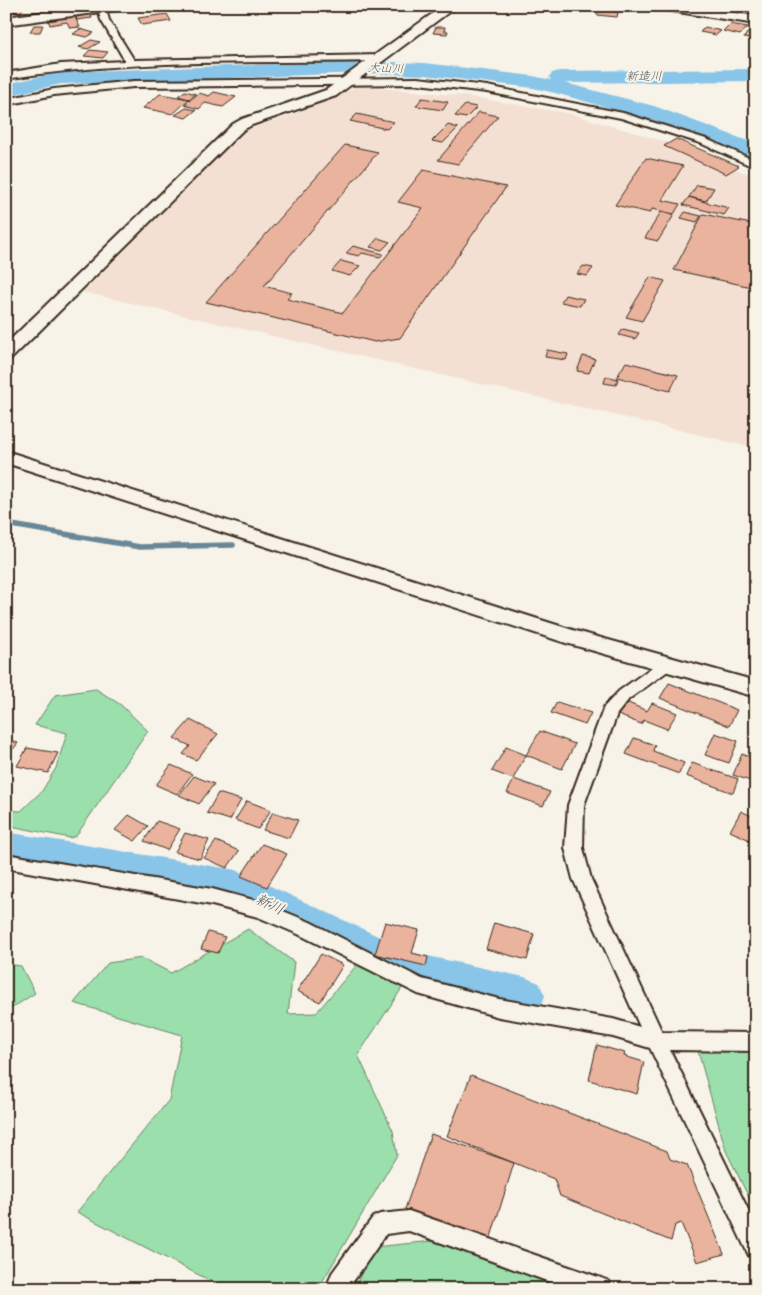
<svg xmlns="http://www.w3.org/2000/svg" width="762" height="1295" font-family="'Gochi Hand','Klee One',sans-serif">
<style>
.built{fill:#f3e0d2}
.green{fill:#9adfac;stroke:#6a8465}
.lines{fill:none;stroke-linecap:round;stroke-linejoin:round}
.stream{stroke:#698797;stroke-width:5.5}
.river{fill:#88c5e8;fill-rule:evenodd}
.building{fill:#eab39e;stroke:#3b2a1e}
.street-casing{stroke:#3b2a1e;stroke-width:4}
.secondary-casing{stroke:#3b2a1e;stroke-width:4}
.street{fill:#f7f3e8;fill-rule:evenodd}
.secondary{fill:#f7f3e8;fill-rule:evenodd}
.labels{text-anchor:middle;stroke-width:4;stroke-linejoin:round;paint-order:stroke}
.far-water-label{font-size:12px;font-style:italic;fill:#52585b;stroke:#f7f3e8}
.water-label{font-size:15px;font-style:italic;fill:#52585b;stroke:#f7f3e8}
</style>
<rect width="100%" height="100%" fill="#f7f3e8"/>
<filter id="ink" filterUnits="userSpaceOnUse"><feTurbulence type="fractalNoise" baseFrequency=".02" numOctaves="2"/><feDisplacementMap in="SourceGraphic" scale="10" xChannelSelector="R" yChannelSelector="G"/><feConvolveMatrix kernelMatrix="1 2 1 2 8 2 1 2 1" color-interpolation-filters="sRGB"/></filter>
<g filter="url(#ink)">
<path class="built" d="M358,86L465,96L572,114L676,145L756,177V448L83,292L243,131L295,114Z"/>
<path class="green" d="M96,689L121,705L148,731L76,836L70,838L6,825V810L21,811L42,791L56,768L67,733L35,725L55,695Z
M248,929L294,962L288,1014L316,1013L361,960L402,988L358,1055L393,1131L397,1155L318,1289H226L77,1212L169,1100L182,1035L74,1003L108,963L142,958L171,973Z
M6,964L21,966L35,993L6,1012Z
M696,1044L756,1048V1212L726,1151Z
M433,1241L565,1289H354L374,1247Z"/>
<g class="lines">
<path class="stream" d="M6,524L140,547L233,545"/>
<path class="river" d="M361,61L425,63L533,76L551,80L549,77L552,73L559,71L756,69V81L565,83L654,106L756,144V159L638,116L555,93L533,88L425,75L361,73L61,84L6,96V84L61,72Z
M6,832L236,870L414,953L524,977L539,983L545,996L539,1009L524,1015L408,988L393,983L230,903L6,864Z"/>
</g>
<path class="building" d="M6,6H9L24,7L20,13L6,11Z
M608,6H634L631,10Z
M730,6H744L743,12L729,10Z
M598,10L618,12L617,17L597,15Z
M90,12L92,18L77,20L75,14Z
M73,14L80,27L70,28L67,22L50,25L47,17Z
M167,14L171,21L142,25L138,18Z
M730,24L748,27L740,35L723,31Z
M34,25H43L40,32H30Z
M436,27H445L444,31H448L447,34L433,33Z
M705,27L721,31L716,35L700,32Z
M80,29L94,33L87,37L73,34Z
M747,33L756,34V40L744,38Z
M91,40L100,42L88,49L79,47Z
M90,50L108,52L103,58L84,56Z
M185,91L196,94L189,99L178,96Z
M214,92L236,97L223,107L205,103L199,109L184,105L199,93L209,96Z
M160,94L189,99L173,114L143,108Z
M422,98L448,102L443,110L416,106Z
M465,105L477,107L466,118L455,116Z
M186,108L196,110L186,118L175,115Z
M479,112L498,116L458,164L438,160Z
M357,114L394,122L387,129L350,121Z
M448,125L458,128L443,143L432,141Z
M676,139L739,166L726,174L664,146Z
M345,145L378,152L264,286L292,293L287,299L343,313L423,208L398,202L423,170L506,187L400,338L375,342L206,302Z
M646,158L683,166L662,200L680,204L674,214L652,209L650,213L615,205Z
M697,185L714,188L706,201L689,197Z
M689,197L705,202L729,208L724,215L683,205Z
M661,212L674,215L658,241L645,238Z
M685,212L701,216L697,222L681,218Z
M703,214L756,225V288L674,270Z
M378,238L390,242L382,250L370,247Z
M353,246L383,254L380,257L362,253L359,256L346,253Z
M341,261L360,266L350,276L332,271Z
M583,266L593,268L587,276L577,274Z
M650,277L665,281L642,321L626,317Z
M565,295L584,299L580,306L561,302Z
M623,329L639,333L635,339L619,335Z
M547,350L568,354L566,360L545,357Z
M583,356L595,359L589,373L577,371Z
M626,362L678,375L670,391L617,377Z
M606,376L618,379L616,385L604,383Z
M669,683L737,710L729,726L660,698Z
M557,702L591,713L585,725L551,713Z
M626,702L647,711L652,703L677,713L667,729L644,720L641,724L618,715Z
M190,720L218,734L196,760L183,754L190,746L174,738Z
M540,731L575,744L562,769L526,755Z
M715,733L738,741L729,763L705,755Z
M634,738L655,745L653,751L684,763L679,774L626,754Z
M6,739L18,743L6,758Z
M506,747L526,755L513,779L492,771Z
M27,748L58,753L48,773L17,766Z
M742,754L756,759V783L733,775Z
M692,763L738,779L733,793L686,776Z
M171,765L192,774L177,794L156,785Z
M194,776L214,784L199,804L179,795Z
M514,779L550,792L543,806L507,793Z
M218,793L241,800L230,820L207,813Z
M247,801L271,810L258,829L235,820Z
M741,811L756,818V832L752,841L730,831Z
M273,812L298,820L289,838L263,830Z
M129,815L148,826L135,841L115,830Z
M157,821L180,829L167,850L144,841Z
M185,833L209,840L200,859L175,852Z
M216,841L239,851L227,868L204,858Z
M262,844L287,854L267,887L241,876Z
M385,922L419,930L412,953L428,957L426,966L375,954Z
M494,923L534,934L527,960L486,949Z
M208,932L225,937L218,953L201,949Z
M321,954L343,965L320,1002L297,991Z
M597,1045L625,1053L624,1056L644,1062L637,1094L589,1080Z
M471,1075L667,1151L670,1159L687,1165L724,1254L697,1262L681,1223L675,1225L671,1241L560,1196L554,1179L447,1136Z
M431,1134L514,1163L490,1240L405,1209Z"/>
<g class="lines">
<defs>
<path id="street" d="M97,6H105L109,20L134,60L379,55L383,58L379,61C255,63 129,59 6,79V73L61,64L125,61L101,20Z
M418,78L487,86L623,113L706,139L756,161V168L700,143L621,118L487,92L418,84L134,87L54,95L6,105V99L54,89L134,81Z
M667,658L672,660L675,664L672,668L629,699L617,714L584,805L583,848L591,879L662,1032L756,1033V1051L670,1050L756,1226V1259L749,1256L650,1048L613,1037L499,1017L418,994L298,934L258,917L212,905L6,868V854L212,889L261,902L310,922L422,979L499,999L613,1019L640,1027L573,879L565,848L568,805L604,707L619,691L662,660Z
M409,1211L601,1278L609,1281L612,1289H569L409,1231L386,1234L348,1289H326L332,1273L373,1217L380,1214Z"/>
<path id="secondary" d="M88,6H122L116,10L6,25V17Z
M443,6H457L336,96L252,125L243,130L12,358L6,359V344L233,124L242,119L326,90Z
M659,6H690L756,16V24L665,10Z
M6,451L576,631L756,681V697L566,643L6,463Z"/>
</defs>
<use href="#street" class="street-casing"/>
<use href="#secondary" class="secondary-casing"/>
<use href="#street" class="street"/>
<use href="#secondary" class="secondary"/>
</g>
</g>
<g class="labels">
<g class="far-water-label">
<text transform="translate(386 68) rotate(2)" y="4">大山川</text>
<text x="644" y="80">新造川</text>
</g>
<g class="water-label">
<text transform="translate(270 904) rotate(26)" y="5">新川</text>
</g>
</g>
<rect width="762" height="1295" fill="none" stroke="#f7f3e8" stroke-width="25"/>
<rect x="12" y="12" width="737" height="1270" fill="none" stroke="#3b2a1e" stroke-width="2" filter="url(#ink)"/>
</svg>
